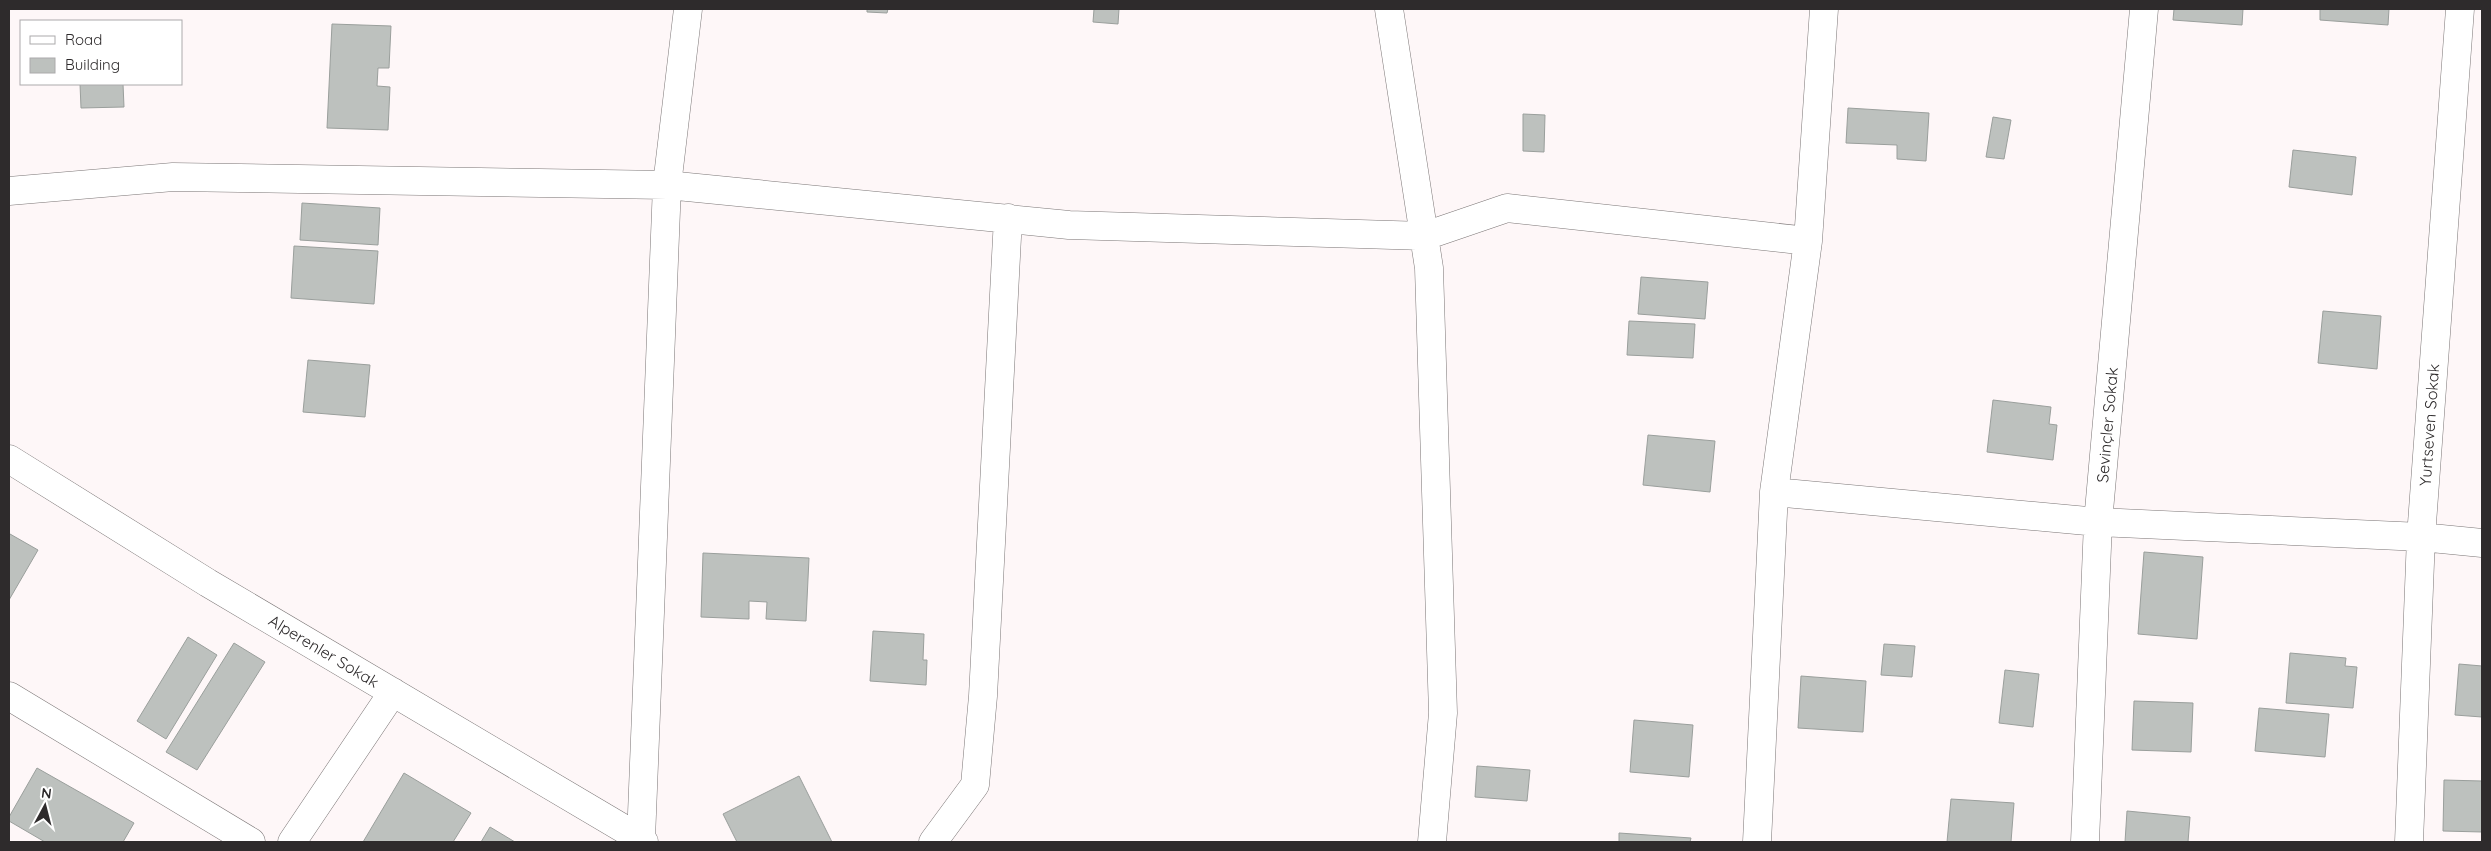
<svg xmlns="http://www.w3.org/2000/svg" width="2491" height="851" font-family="Quicksand,sans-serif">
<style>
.building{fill:#bdc1be;stroke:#9a9f9c}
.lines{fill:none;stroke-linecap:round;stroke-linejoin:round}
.minor-casing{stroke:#7b7676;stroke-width:29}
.minor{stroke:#fff;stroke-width:28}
.labels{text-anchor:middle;stroke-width:4.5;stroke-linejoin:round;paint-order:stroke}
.street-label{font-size:16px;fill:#2e2b2c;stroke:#fff}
</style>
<rect width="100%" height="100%" fill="#fef7f8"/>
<path class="building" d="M867,9H888L887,13L867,12Z
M1094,9H1119L1118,24L1093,22Z
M2174,9H2243L2242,25L2173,20Z
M2320,9H2389L2388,25L2320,20Z
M332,24L391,26L389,68H378L377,86L390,87L388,130L327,128Z
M80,84H123L124,107L81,108Z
M1848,108L1929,113L1926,161L1897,159V145L1846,143Z
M1523,114L1545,115L1544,152L1523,151Z
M1993,117L2011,120L2004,159L1986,157Z
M2293,150L2356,157L2352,195L2289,187Z
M302,203L380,208L378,245L300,240Z
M294,246L378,251L374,304L291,298Z
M1641,277L1708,282L1705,319L1638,314Z
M2323,311L2381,316L2377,369L2318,363Z
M1629,321L1695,324L1693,358L1627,355Z
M308,360L370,365L365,417L303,412Z
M1993,400L2051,407L2049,424L2057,425L2053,460L1987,452Z
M1648,435L1715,441L1710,492L1643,485Z
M10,534L38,550L9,600V536Z
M2144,552L2203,557L2197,639L2138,634Z
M703,553L809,558L806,621L766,619L767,602L749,601V619L701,617Z
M873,631L924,634L923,660H927L926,685L870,681Z
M188,637L217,655L166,739L137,721Z
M234,643L265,662L197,770L166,752Z
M1884,644L1915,646L1912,677L1881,675Z
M2290,653L2346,658L2345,666L2357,667L2353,708L2286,703Z
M2459,664L2482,666V717L2455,715Z
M2005,670L2039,674L2033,727L1999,723Z
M1801,676L1866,681L1863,732L1798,728Z
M2134,701L2193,703L2191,752L2132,750Z
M2259,708L2329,714L2325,757L2255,751Z
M1634,720L1693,725L1689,777L1630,772Z
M1477,766L1530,770L1527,801L1475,797Z
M37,768L134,823L123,842H45L9,821V817Z
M404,773L471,813L453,842H363Z
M799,776L832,842H737L723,814Z
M2444,780L2482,781V832L2443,831Z
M1951,799L2014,803L2011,842H1947Z
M2127,811L2190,817L2188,842H2125Z
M490,827L515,842H481Z
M1619,833L1691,838L1690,842H1619Z"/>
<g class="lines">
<defs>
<path id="minor" d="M1389,9L1429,268L1443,713L1432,842
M9,191L173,177L667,185L1069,225L1425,236L1507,208L1808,241
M9,459L208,583L641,839
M1774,492L2098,522L2421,537L2482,543
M9,696L251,842
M292,842L393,692
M644,842L641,839L667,185L688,9
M933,842L975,785L983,696L1008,218
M1757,842L1774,492L1808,241L1824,9
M2085,842L2098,522L2144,9
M2409,842L2421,537L2460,9"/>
</defs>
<use href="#minor" class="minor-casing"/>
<use href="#minor" class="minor"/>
</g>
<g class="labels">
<g class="street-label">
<text transform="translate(2107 425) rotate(-85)" y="6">Sevinçler Sokak</text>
<text transform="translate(2429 425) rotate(-86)" y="6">Yurtseven Sokak</text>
<text transform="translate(324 651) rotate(31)" y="6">Alperenler Sokak</text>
</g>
</g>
<rect width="2491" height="851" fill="none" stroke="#2e2b2c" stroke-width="20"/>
<rect x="20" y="20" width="162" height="65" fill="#ffffff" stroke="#abaaab"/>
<rect x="30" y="36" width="25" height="8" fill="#ffffff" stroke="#abaaab"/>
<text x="65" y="45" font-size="15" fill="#2e2b2c">Road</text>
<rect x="30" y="58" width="25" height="15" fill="#bdc1be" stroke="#abaaab"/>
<text x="65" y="70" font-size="15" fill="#2e2b2c">Building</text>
<g transform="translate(45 806) rotate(7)" stroke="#ffffff" stroke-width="4" paint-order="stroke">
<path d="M0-4L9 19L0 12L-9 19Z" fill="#2e2b2c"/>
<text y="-8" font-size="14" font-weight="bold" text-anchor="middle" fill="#2e2b2c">N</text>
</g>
</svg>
